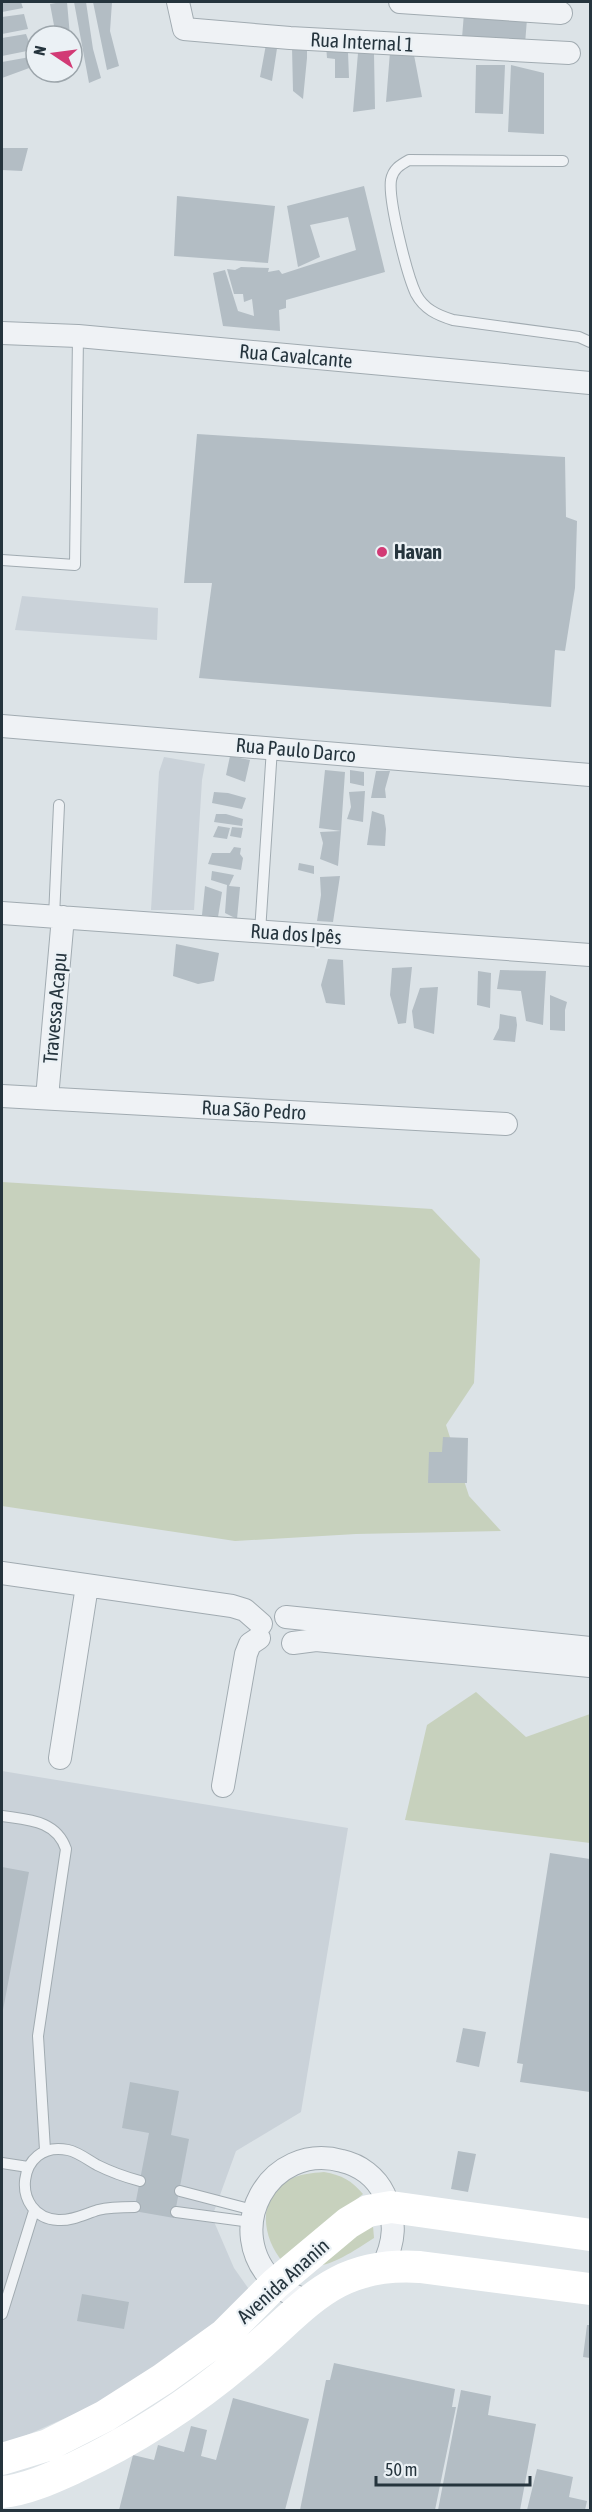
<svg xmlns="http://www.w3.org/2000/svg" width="592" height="2512" font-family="'Asap Condensed',sans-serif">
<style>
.built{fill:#cad2d9}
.green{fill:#c7d1bd}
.building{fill:#b3bdc4}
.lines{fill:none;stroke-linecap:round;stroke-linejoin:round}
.service-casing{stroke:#a1abb1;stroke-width:12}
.minor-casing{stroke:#a1abb1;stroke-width:24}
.service{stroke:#eff2f5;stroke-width:10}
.minor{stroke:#eff2f5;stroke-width:22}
.secondary{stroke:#fff;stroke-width:32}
.poi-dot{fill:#d23a75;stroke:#ebf1f5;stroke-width:2}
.labels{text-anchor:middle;stroke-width:4.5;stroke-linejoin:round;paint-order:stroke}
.street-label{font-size:20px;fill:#25343d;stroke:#ebf1f5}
.poi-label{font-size:20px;font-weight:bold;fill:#25343d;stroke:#ebf1f5;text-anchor:start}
</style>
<rect width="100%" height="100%" fill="#dce3e7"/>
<path class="built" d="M22,596L158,608L157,640L15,630Z
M164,757L205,764L202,780L194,910H151L159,772Z
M2,1771L348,1828L301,2112L236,2151L212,2217L234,2268L253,2295L120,2394L2,2446Z"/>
<path class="green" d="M2,1182L432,1209L480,1259L474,1383L446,1425L469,1496L501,1531L356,1534L235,1541L2,1506Z
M476,1692L526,1737L590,1714V1843L405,1820L427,1725Z
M324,2172C342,2175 352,2181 363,2194L283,2262C263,2239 256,2200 287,2181C298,2174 312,2173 324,2172Z
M373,2226L374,2238C353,2251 334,2266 309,2267L337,2243Z"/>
<path class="building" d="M2,2H21L23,8L2,12Z
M62,2H67L70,36H56L50,4Z
M74,2H86L93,49L101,78L89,83Z
M93,2H112L110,31L119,66L107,70Z
M464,13L527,19L525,44L462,38Z
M24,14L28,29L2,34V17Z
M26,34L32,50L2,56V38Z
M267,39L278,42L272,81L260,77Z
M307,45V58L303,99L293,91L292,47Z
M326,45L348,52L349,78H335V59L327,58Z
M390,52L414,55L422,97L386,102Z
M358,53L374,54L375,109L353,112Z
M30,57L32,67L2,78V62Z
M476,65H505L503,114L475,113Z
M511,65L544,73V134L508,132Z
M2,148H28L22,171L2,170Z
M364,186L385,272L286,300V308L279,310L280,331L223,326L213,273L225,270L238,311L254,316L252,299L244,302L243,294H234L227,269L235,270L241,267L269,268L268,272L279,270L282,274L356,250L348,217L310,225L320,257L298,267L287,206Z
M177,196L275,206L268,263L174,256Z
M197,434L565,457L566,517L577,521L575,588L565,651L555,650L551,707L199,678L212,583H184Z
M230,756L250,760L245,782L226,775Z
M325,770L345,772L341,831L319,828Z
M350,770L364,772V786L350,783Z
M376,771H390L385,789L386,798H371Z
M365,791L363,822L347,819L351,807L349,792Z
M214,792L228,793L246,798L242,809L212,803Z
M372,811L384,815L386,829L385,846L367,845Z
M216,814H226L243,819L242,826L214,822Z
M218,826L230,828L227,839L213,837Z
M232,827L243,828L241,838L230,836Z
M341,831L338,866L320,859L323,843L320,832Z
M234,847L241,848L240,854L243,858L241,870L208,864L212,853H230Z
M299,863L314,866V874L298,870Z
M212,871L234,875L229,886L240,887L237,919L225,913L227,885L211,880Z
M340,876L333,922L317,921L321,895L320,877Z
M205,886L222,892L218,917L202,915Z
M176,944L219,953L214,981L198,984L173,976Z
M328,959L343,960L345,1005L326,1003L321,985Z
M412,967L406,1023L398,1024L390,995L392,968Z
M500,970L546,971L543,1025L526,1021L521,991L497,989Z
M478,971L491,973L490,1008L477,1005Z
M438,987L436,1010L434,1034L414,1028L412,1011L420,988Z
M550,995L567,1002L565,1010V1031L550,1030Z
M500,1014L516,1017L517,1025L515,1042L493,1040L499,1028Z
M443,1437L468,1438L467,1483H428L429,1452H442Z
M550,1853L590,1859V2092L520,2082L523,2064L517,2063Z
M2,1867L29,1872L3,2010H2Z
M463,2028L486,2032L479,2067L456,2062Z
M130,2082L179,2091L171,2135L189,2139L174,2218L134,2211L149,2133L122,2128Z
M458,2151L476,2154L468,2192L451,2189Z
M82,2294L129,2302L124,2329L77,2321Z
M587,2325H590V2358L583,2357Z
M334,2363L455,2389L452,2407H456L435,2510H300L326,2380H330Z
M461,2390L491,2396L488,2415L536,2424L520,2510H438Z
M233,2398L309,2419L285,2510H119L133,2455L154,2460L158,2445L184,2452L191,2426L207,2430L201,2456L216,2460Z
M537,2469L573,2477L569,2497L587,2501L585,2510H527Z"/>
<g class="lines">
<defs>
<path id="service" d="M563,161L409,160C400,165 393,169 391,180C388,200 407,275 416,294C424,309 437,315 453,320L579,337L590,342
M2,560L75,565L78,336
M54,917L59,805
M260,932L272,748
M2,1816C28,1820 56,1820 66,1849L38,2036L45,2150
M2,2163L28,2167
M180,2191L253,2210
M135,2207C123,2207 110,2207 98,2210C85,2214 72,2221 58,2220C9,2217 16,2139 68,2150C78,2152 88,2160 97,2165C111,2172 125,2177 140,2181
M176,2212L251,2222
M2,2314L34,2211"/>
<path id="minor" d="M178,2L184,29L290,38L569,53
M400,2L561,13
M2,333L78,336L590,383
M2,726L590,775
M2,913L590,955
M2,1096L506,1124
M47,1098L63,917
M2,1573L232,1606L245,1610L261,1624
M286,1617L590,1648
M293,1643L316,1640L590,1666
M60,1758L87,1586
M223,1786L246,1654L250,1644L259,1638
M307,2301C296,2296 283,2292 275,2283C220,2231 269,2141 342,2161C360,2165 376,2177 384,2194C397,2220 395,2242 382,2268"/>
</defs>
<use href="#service" class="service-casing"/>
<use href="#minor" class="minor-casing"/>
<use href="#service" class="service"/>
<use href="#minor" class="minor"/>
<path class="secondary" d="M2,2459L48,2445L105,2416L163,2379L224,2335L275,2284L348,2223L368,2211L391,2207L590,2235
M2,2492C26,2490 52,2478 74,2468C136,2439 190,2404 242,2360C304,2310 330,2261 420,2267L590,2289"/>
</g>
<circle class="poi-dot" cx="382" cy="552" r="6"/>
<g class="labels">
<g class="street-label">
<text transform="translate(362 42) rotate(3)" y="7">Rua Internal 1</text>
<text transform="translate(296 356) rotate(5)" y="7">Rua Cavalcante</text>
<text transform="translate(296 750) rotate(5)" y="7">Rua Paulo Darco</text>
<text transform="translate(296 934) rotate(4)" y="7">Rua dos Ipês</text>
<text transform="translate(55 1008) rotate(-85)" y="7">Travessa Acapu</text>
<text transform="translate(254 1110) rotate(3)" y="7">Rua São Pedro</text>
<text transform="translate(283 2281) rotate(-42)" y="7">Avenida Ananin</text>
</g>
<g class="poi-label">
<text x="394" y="559">Havan</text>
</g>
</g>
<rect width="592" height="2512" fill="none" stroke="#25343d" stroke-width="6"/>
<g transform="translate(54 54) rotate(283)"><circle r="28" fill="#ebf1f5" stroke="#9ca5ab" stroke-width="1.5"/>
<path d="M0-4.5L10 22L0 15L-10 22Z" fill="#d23a75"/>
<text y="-9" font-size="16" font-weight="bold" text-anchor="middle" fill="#25343d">N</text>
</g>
<path d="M376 2476v9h154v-9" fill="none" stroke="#25343d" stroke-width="3"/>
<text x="385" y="2476" font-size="18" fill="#25343d" stroke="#ebf1f5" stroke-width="4.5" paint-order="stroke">50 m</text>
</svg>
